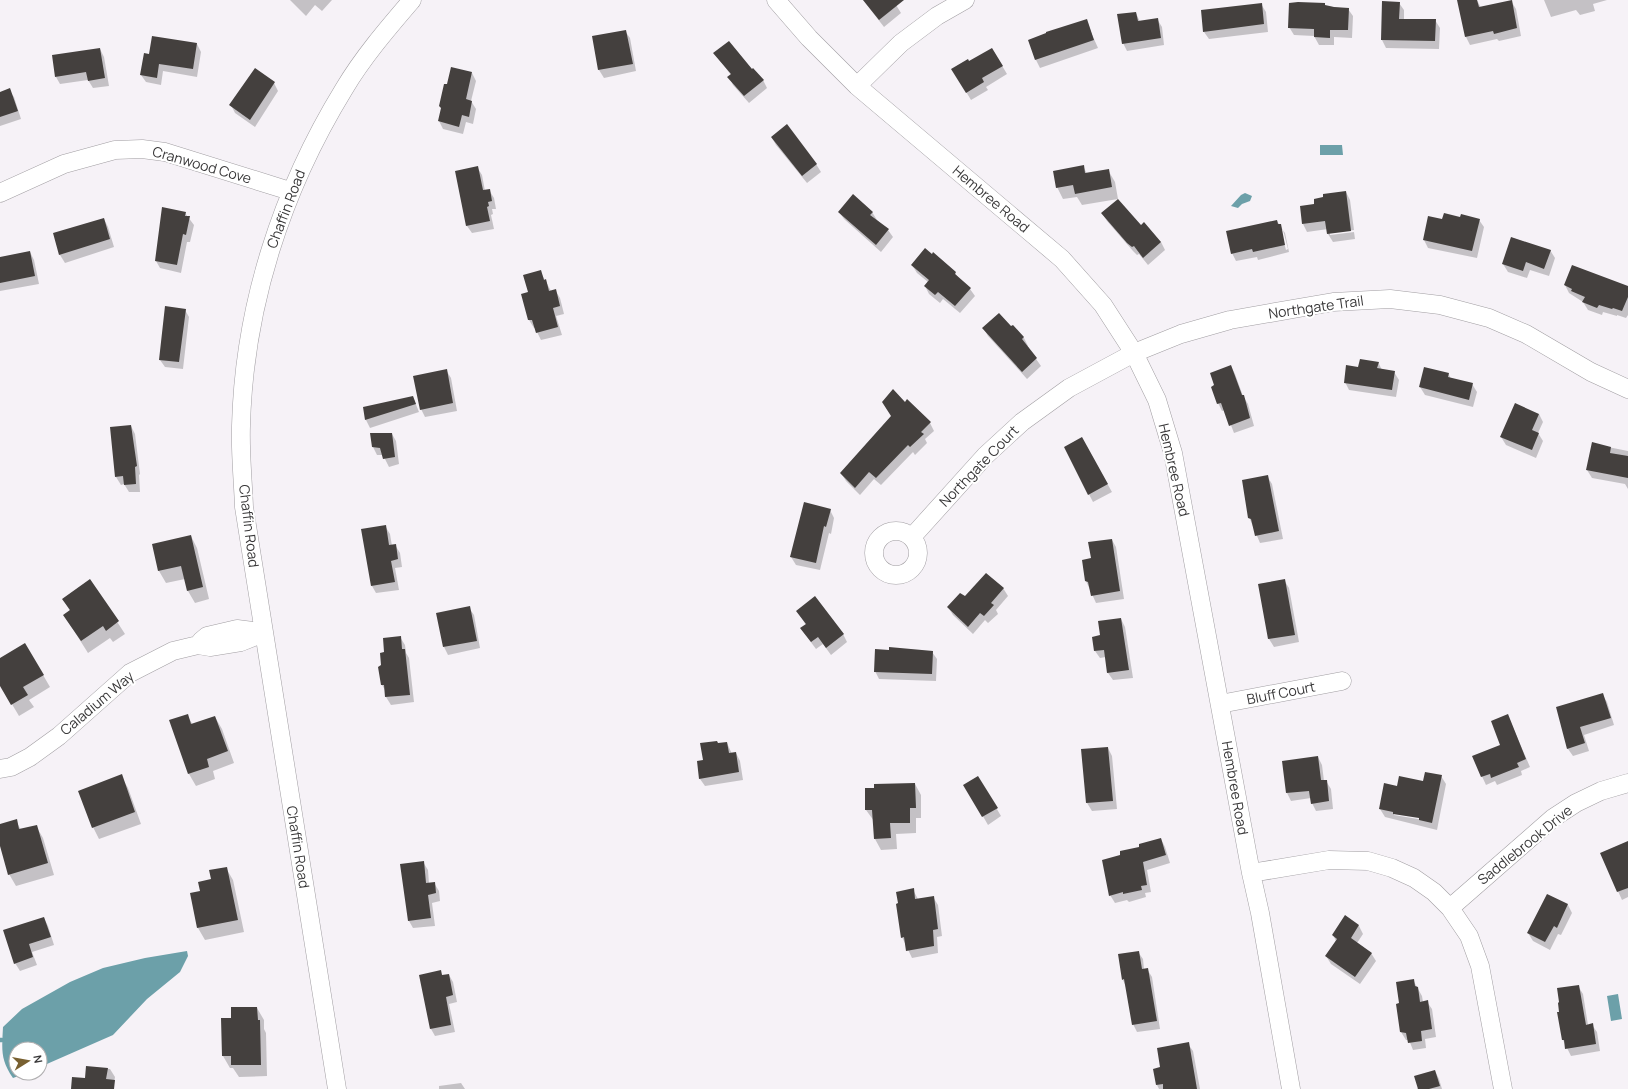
<svg xmlns="http://www.w3.org/2000/svg" width="1628" height="1089" font-family="Manrope,sans-serif">
<style>
.water{fill:#6ca0a9}
.shadow{fill:#0003;fill-rule:evenodd}
.lines{fill:none;stroke-linecap:round;stroke-linejoin:round}
.stream{stroke:#6ca0a9;stroke-width:4.5}
.building{fill:#44403e}
.minor-casing{stroke:#a19ea2;stroke-width:19}
.minor{stroke:#fff;stroke-width:18}
.labels{text-anchor:middle;stroke-width:4;stroke-linejoin:round;paint-order:stroke}
.street-label{font-size:14px;fill:#393839;stroke:#fff}
</style>
<rect width="100%" height="100%" fill="#f6f2f7"/>
<path class="water" d="M1320,145H1342L1343,155H1320Z
M1245,193L1252,196L1250,201L1242,204L1238,208L1231,206L1241,195Z
M187,951L188,956L180,972L147,999L113,1035L40,1067V1049H16V1073H27L13,1078C0,1059 2,1049 3,1027L22,1009L70,982L103,968L145,958Z
M1618,994L1622,1019L1611,1021L1607,996Z"/>
<path class="shadow" d="M290,0H332L322,11L315,5L306,16Z
M863,0H893L901,13L884,27Z
M1464,0H1477L1481,8L1511,1L1516,9L1521,36L1499,41L1497,39L1470,45L1466,37L1458,1Z
M1544,0H1607L1593,4L1595,11L1580,15L1576,10L1551,17Z
M1399,3L1404,10V20H1435L1440,28L1439,49L1386,48L1382,40Z
M1261,4L1266,12L1268,32L1209,39L1204,32Z
M1325,6L1348,9L1353,16L1352,38L1334,37V45H1319L1314,36L1294,35L1289,27Z
M1136,13L1140,22L1157,19L1162,27L1164,45L1127,51L1123,43Z
M1086,21L1098,48L1040,68L1036,60L1029,40Z
M625,31L630,38L636,71L604,78L599,70L593,37Z
M197,44L201,52L197,77L163,71L161,85L146,82L141,75L150,55Z
M100,49L104,57L109,86L93,88L88,80L60,84L56,77Z
M992,49L1007,74L986,87L988,90L971,100L953,70L969,63Z
M715,54L763,80L767,88L749,103L733,85L729,77L731,75Z
M472,73L476,81L471,101L476,109L473,124L466,122L463,134L443,129L439,121Z
M274,83L278,91L255,127L235,113L231,105Z
M9,90L14,97L21,119L0,126V93Z
M772,138L816,164L821,172L807,183L776,145Z
M1083,166L1087,174L1108,170L1115,182L1118,199L1082,205L1077,197L1063,199L1057,187Z
M477,167L482,175L485,191L489,190L494,198L496,209H492L493,214L491,215L494,229L472,233L467,226Z
M1346,192L1350,200L1354,230L1330,233V235L1354,232L1355,239L1333,242L1328,234V229L1307,232L1303,224L1315,205Z
M839,212H872L877,220L888,230L893,237L881,252L844,219Z
M185,213L194,225L190,242H187L181,273L160,268L156,261Z
M1102,213L1141,226L1161,242L1165,250L1148,265L1139,254L1137,255L1133,251L1107,221Z
M1461,218L1479,220L1484,227L1477,258L1428,248L1424,240L1443,220Z
M104,219L108,227L114,247L65,263L60,255L55,234Z
M1277,221L1285,233L1289,252L1258,260L1257,257L1236,261L1232,253ZM1280,228L1283,230L1288,249L1286,250Z
M1550,250L1555,258L1549,276L1530,270L1527,278L1508,272L1503,264Z
M30,252L34,260L39,284L0,291V258Z
M912,265L955,273L960,280L970,289L975,296L960,313L943,299L940,303L929,294L925,286L928,282L917,273Z
M1573,266L1628,288V315L1626,318L1617,315V316L1603,312L1602,315L1588,310L1583,302L1569,293L1565,285Z
M540,271L551,291L555,290L560,298L564,314L556,316L562,335L541,340L535,328H534L529,320L523,294L529,293Z
M185,310L189,317L183,369L165,367L160,360Z
M1013,326L1024,338L1028,346H1027L1041,366L1027,379L988,336L984,329L1011,328Z
M1378,362L1382,370L1394,372L1399,380L1396,397L1349,390L1345,382L1359,368Z
M1231,366L1235,374L1243,396L1248,404L1254,426L1234,433L1225,410L1222,411L1218,403L1215,386Z
M446,370L451,378L457,411L425,417L421,409Z
M1448,373L1451,379L1472,384L1477,392L1473,407L1425,395L1420,387Z
M413,397L419,412L370,428L366,420L364,408Z
M906,403L930,423L934,431L925,439L927,443L915,455L913,452L881,485L874,479L860,495L846,481L841,473Z
M1539,414L1543,422L1538,433L1543,441L1536,458L1506,445L1501,437Z
M131,426L135,434L140,474L139,475L140,492H129L124,484L121,485L116,477Z
M392,434L396,441L399,464L389,467L383,455H377L373,447Z
M1082,439L1112,492L1093,502L1065,448Z
M1593,444L1628,451V489L1625,484L1592,478L1587,470Z
M1267,476L1272,484L1283,539L1260,543L1249,517Z
M830,510L834,518L831,534L829,533L820,570L796,565L791,557Z
M385,526L390,534L392,546L395,545L400,553L402,567L395,568L399,590L376,593L372,586Z
M191,536L197,548L209,599L195,603L188,591L185,579L166,583L159,571L153,545Z
M1112,540L1116,547L1124,599L1096,603L1086,581L1092,559Z
M90,580L125,634L113,642L110,638L88,653L64,615L70,611L63,599Z
M1284,580L1289,588L1299,642L1274,647L1269,639L1259,584Z
M1003,588L1008,596L996,610L998,614L988,623L985,620L973,634L953,615L948,607L965,598Z
M469,608L474,615L480,648L448,655L444,647Z
M797,611L843,634L847,642L831,655L823,644L816,649L801,629L806,625Z
M1121,619L1125,627L1133,678L1113,680L1108,673L1106,657L1100,658L1095,651L1101,636Z
M400,637L405,645L406,653L409,658L414,702L391,705L386,697L385,690L382,685L385,653Z
M25,644L50,687L29,700L34,707L19,716L0,684V659Z
M932,652L937,659L936,681L879,679L875,671Z
M1602,694L1607,702L1614,725L1584,735L1589,751L1573,756L1568,749L1558,708Z
M187,715L193,725L215,717L222,729L234,763L213,771L215,779L196,786L189,774L171,721Z
M1508,716L1530,767L1521,771L1522,775L1497,785L1495,781L1486,785L1473,757L1502,746Z
M727,743L732,754L736,753L740,761L743,780L705,786L700,779L704,760L718,744Z
M1108,748L1112,756L1117,809L1092,811L1087,803Z
M1318,757L1322,765L1324,781H1326L1331,789L1333,809L1316,811L1312,803L1311,798L1291,801L1287,793Z
M121,776L128,788L141,824L99,839L93,827Z
M1441,776L1446,784L1437,830L1385,817L1380,809L1398,787L1424,782ZM1394,813L1424,818V820L1394,815Z
M978,777L1001,816L988,825L965,785Z
M915,784L921,795V818H916V833L896,834L897,849L881,850L875,839L874,821L866,810Z
M16,821L21,830L36,826L43,838L54,875L16,886L9,874L0,843V825Z
M1161,839L1165,847L1170,863L1147,870L1151,892L1145,893L1146,897L1129,902L1127,900L1115,903L1110,895L1121,856Z
M1628,842V897L1622,900L1601,854Z
M423,862L428,870L429,884L434,883L439,891L440,901L432,903L435,926L413,928L409,921Z
M226,868L233,880L244,932L205,940L198,928L191,894L201,892L212,880Z
M913,890L918,899L933,897L938,905L942,936L937,937L938,953L912,958L902,937L899,904Z
M1548,895L1568,905L1572,913L1561,935L1558,934L1550,950L1533,941L1528,933Z
M1345,917L1359,926L1363,934L1357,943L1371,953L1376,961L1360,984L1331,964L1326,956L1336,941L1333,935Z
M44,918L48,926L54,945L32,952L37,965L20,971L15,963Z
M1138,952L1143,959L1144,969H1147L1152,977L1160,1029L1137,1032L1133,1024L1126,987L1123,980Z
M440,972L443,976L449,975L453,982L457,1002L449,1004L455,1032L435,1036L431,1029Z
M1413,980L1422,996L1423,1002H1427L1432,1009L1436,1037L1425,1039L1426,1048L1413,1050L1409,1040H1406L1401,1032L1400,1004Z
M1578,986L1583,994L1588,1025H1592L1597,1032L1600,1051L1571,1056L1563,1040L1559,1013Z
M257,1008L264,1020V1029L266,1033L267,1076L239,1077L233,1068H230L223,1056L232,1019Z
M1188,1044L1193,1051L1200,1089H1159L1157,1085L1162,1068Z
M87,1067L110,1069L115,1077L113,1089H72L86,1079Z
M1435,1071L1439,1079L1442,1089H1417Z
M461,1083L465,1089H439V1086Z"/>
<g class="lines">
<path class="stream" d="M0,1040H2"/>
</g>
<path class="building" d="M863,0H904L879,20Z
M1457,0H1477L1479,7L1512,0L1517,28L1494,34L1493,31L1465,37Z
M1382,1L1400,2L1399,19H1436L1435,41L1381,40Z
M1298,2L1325,3V5L1334,7L1349,8L1348,30H1330V38L1314,37V29L1288,28L1289,3Z
M1262,3L1264,24L1203,32L1201,10Z
M1136,12L1138,21L1158,18L1161,38L1122,44L1117,14Z
M1087,19L1094,40L1035,60L1028,40L1046,33V32Z
M626,30L633,64L598,70L592,36Z
M152,36L197,43L193,69L159,64L157,78L140,75L144,53L149,54Z
M729,41L752,69L753,68L764,80L744,96L727,77L731,74L713,53Z
M100,48L105,78L88,81L86,72L55,77L52,55Z
M992,48L1003,66L982,78L984,82L966,93L951,69L968,59L969,61Z
M451,67L472,72L466,99L472,101L469,117L462,115L459,127L438,121L441,108L439,106L444,84H447Z
M255,68L275,82L250,120L229,105Z
M10,88L18,111L0,117V92Z
M787,124L817,164L802,176L771,137Z
M1084,165L1085,173L1109,169L1112,187L1075,194L1073,185L1056,188L1053,171Z
M478,166L483,190L490,189L492,201L488,202L489,206L487,207L490,221L466,226L455,171Z
M1346,191L1351,231L1327,234L1325,221L1302,224L1300,206L1314,204V199L1323,197V194Z
M853,194L873,212L870,215L889,229L876,245L838,212Z
M1118,199L1141,225L1144,222L1161,242L1143,258L1134,246L1132,247L1127,243L1101,213Z
M162,207L186,212L185,216H190L186,235L183,234L177,265L155,261Z
M1444,213L1460,217L1461,214L1480,219L1472,251L1423,240L1428,216L1442,219Z
M104,218L110,239L59,255L53,233Z
M1277,220L1278,224H1281L1285,245L1253,252L1252,249L1231,254L1226,231Z
M1511,237L1551,250L1544,269L1526,262L1523,271L1502,264Z
M925,248L932,254L933,252L956,272L955,274L971,288L955,306L938,292L935,295L924,286L929,280L911,265Z
M30,251L35,276L0,283V257Z
M1572,265L1628,286V297L1622,311L1613,308L1612,309L1599,305L1597,308L1582,302L1585,297L1571,291L1572,289L1564,285Z
M541,270L544,280L546,279L549,291L556,289L560,306L553,308L558,327L536,333L532,320H528L521,294L528,292L523,275Z
M165,306L186,309L179,362L159,360Z
M999,313L1011,326L1013,325L1024,337L1022,339L1037,358L1022,372L982,328Z
M1360,359L1379,362L1377,368L1395,371L1392,390L1344,383L1346,365L1358,367Z
M1231,365L1242,395H1244L1250,418L1229,426L1221,403L1217,404L1211,387L1214,385L1210,373Z
M1424,367L1449,373L1448,377L1473,383L1469,400L1419,387Z
M447,369L453,403L420,410L413,376Z
M893,389L905,402L907,399L931,422L921,432L924,434L910,447L908,445L876,478L869,472L855,488L840,473L891,416L882,402Z
M413,396L416,404L365,420L363,407Z
M1515,403L1539,414L1532,430L1539,433L1532,450L1500,437Z
M131,425L137,466L135,467L136,484L124,485L123,476L115,477L110,427Z
M370,433H392L395,457L383,459L380,448L372,447Z
M1082,437L1108,484L1088,495L1064,447Z
M1592,442L1611,447L1610,453L1628,456V478L1586,470Z
M1268,475L1279,531L1255,536L1251,519L1248,518L1242,480Z
M804,502L831,509L826,527L824,526L816,563L790,557Z
M386,525L389,545L396,544L398,559L391,561L395,582L371,586L361,529Z
M191,535L203,587L187,591L181,566L158,571L152,544Z
M1112,539L1120,591L1091,596L1088,582L1085,581L1082,560L1091,558L1088,542Z
M986,573L1004,588L991,603L994,605L984,616L980,613L968,627L947,607L960,593L965,596Z
M90,579L119,621L106,631L103,626L81,641L63,615L70,610L62,599Z
M1285,579L1295,635L1268,639L1258,584Z
M815,596L844,634L826,648L818,637L811,642L800,628L806,624L796,611Z
M470,606L477,641L443,647L436,613Z
M1121,618L1129,670L1107,673L1104,650L1094,651L1092,637L1100,635L1098,621Z
M401,636L402,649H405L410,695L385,697L384,685H381L378,667L381,665L380,653L384,652L383,638Z
M25,643L44,675L23,687L28,695L11,705L0,686V658Z
M889,647L933,651L932,674L874,672L875,649L889,650Z
M1603,693L1611,718L1580,727L1585,743L1567,749L1556,707Z
M188,714L191,724L215,716L228,751L207,759L209,767L188,774L169,720Z
M1508,714L1526,759L1517,763L1519,767L1491,778L1490,774L1481,777L1472,756L1500,745L1491,721Z
M717,741L718,743L727,742L729,753L736,752L739,772L699,779L697,761L703,760L700,743Z
M1108,747L1113,801L1086,803L1081,749Z
M1318,756L1321,780H1327L1329,801L1311,804L1309,791L1286,793L1282,761Z
M1425,772L1442,775L1432,823L1419,820V818L1393,814V812L1379,809L1384,783L1397,786L1399,776L1423,781Z
M122,774L135,812L92,828L78,791Z
M978,776L998,808L982,817L963,785Z
M915,783L916,808H910V823H890L891,838L874,839L872,810H865V788H874V784Z
M17,819L19,829L37,825L48,863L8,875L0,846V824Z
M1161,838L1166,855L1143,862L1147,885L1141,886L1142,890L1123,894V892L1109,896L1102,860L1120,855V851L1139,847V844Z
M1628,841V888L1617,892L1600,853Z
M424,861L426,883L435,882L436,893L428,895L431,918L408,921L400,864Z
M227,867L238,920L197,928L190,893L200,891L198,882L211,879L209,870Z
M914,888L915,899L934,896L938,929L933,930L934,946L906,951L904,937L901,938L896,904L898,903L896,892Z
M1547,894L1568,904L1557,928L1554,926L1545,942L1527,933Z
M1345,915L1359,925L1351,938L1372,953L1355,977L1325,956L1337,939L1332,935Z
M44,917L51,937L29,944L33,957L14,964L3,930Z
M1139,951L1142,969L1148,968L1157,1021L1132,1025L1124,979L1122,980L1118,954Z
M441,970L442,975L449,974L453,995L446,997L451,1025L430,1029L419,975Z
M1414,979L1415,986L1418,987L1420,1002L1428,1000L1432,1029L1421,1031L1422,1041L1408,1043L1406,1033L1400,1032L1396,1004L1399,1003L1396,982Z
M1579,985L1586,1025L1593,1023L1596,1044L1565,1049L1564,1040H1562L1557,1012H1559L1558,1003L1559,1002L1557,988Z
M231,1007H257L258,1020H260L261,1065H231V1056H222L221,1018H231Z
M1189,1042L1197,1089H1163V1084L1156,1085L1153,1069L1160,1067L1157,1048Z
M86,1066L108,1068L106,1079L115,1080L114,1089H71L72,1077L85,1078Z
M1435,1070L1440,1086L1429,1089H1418L1414,1076Z"/>
<g class="lines">
<defs>
<path id="minor" d="M776,0L809,38L857,86L1062,259L1103,305L1134,353L1157,400L1173,453L1251,873L1260,913L1291,1089
M857,86L901,43L937,16L965,0
M0,193L64,164L115,150L142,149L165,152L290,191
M874 553a22 22 0 1 1 44 0a22 22 0 1 1-44 0Z
M912,537L985,456L1022,422L1069,388L1134,353L1181,334L1230,320L1333,302L1390,299L1440,305L1489,318L1526,334L1591,372L1628,389
M201,641L207,636L237,629L262,632
M1220,704L1342,681
M0,769L11,767L30,757L59,736L130,673L173,651L198,645L210,647L241,642L264,633
M1251,873L1329,860L1368,861L1392,868L1414,878L1434,892L1450,908L1469,936L1480,966L1503,1089
M1450,908L1553,818L1576,803L1601,791L1628,783
M337,1089L244,507C243,480 240,453 241,426C244,306 282,190 344,89C363,57 388,28 412,0"/>
</defs>
<use href="#minor" class="minor-casing"/>
<use href="#minor" class="minor"/>
</g>
<g class="labels">
<g class="street-label">
<text transform="translate(202 165) rotate(16)" y="5">Cranwood Cove</text>
<text transform="translate(991 199) rotate(40)" y="5">Hembree Road</text>
<text transform="translate(286 209) rotate(-69)" y="5">Chaffin Road</text>
<text transform="translate(1316 307) rotate(-8)" y="5">Northgate Trail</text>
<text transform="translate(979 466) rotate(-46)" y="5">Northgate Court</text>
<text transform="translate(1174 470) rotate(77)" y="5">Hembree Road</text>
<text transform="translate(249 526) rotate(83)" y="5">Chaffin Road</text>
<text transform="translate(1281 693) rotate(-11)" y="5">Bluff Court</text>
<text transform="translate(97 703) rotate(-40)" y="5">Caladium Way</text>
<text transform="translate(1235 788) rotate(80)" y="5">Hembree Road</text>
<text transform="translate(1525 845) rotate(-39)" y="5">Saddlebrook Drive</text>
<text transform="translate(298 847) rotate(81)" y="5">Chaffin Road</text>
</g>
</g>
<g transform="translate(28 1061) rotate(79)"><circle r="19" fill="#ffffff" stroke="#b0afb0"/>
<path d="M0-3L7 15L0 10L-7 15Z" fill="#786031"/>
<text y="-6" font-size="11" font-weight="bold" text-anchor="middle" fill="#393839">N</text>
</g>
</svg>
